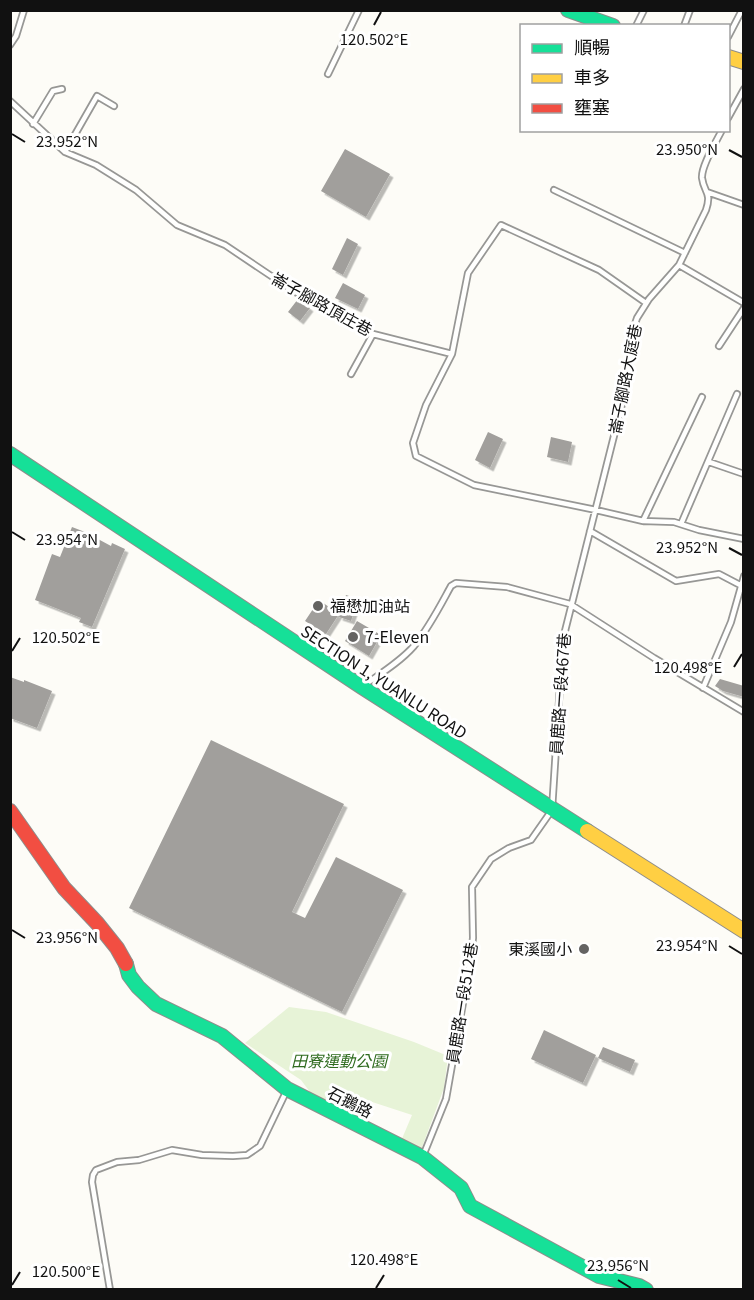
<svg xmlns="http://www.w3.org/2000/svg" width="754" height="1300" font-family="Georgia,'Noto Sans TC',serif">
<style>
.green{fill:#e7f3d7}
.building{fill:#a19f9c;filter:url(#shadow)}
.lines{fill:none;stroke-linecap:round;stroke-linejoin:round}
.lane-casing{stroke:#979795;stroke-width:8}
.fast-casing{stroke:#8e8d8b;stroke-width:16}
.slow-casing{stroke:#8e8d8b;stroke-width:16}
.jam-casing{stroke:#8e8d8b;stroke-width:16}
.lane{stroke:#fffffe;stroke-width:4.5}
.fast{stroke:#16e098;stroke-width:14}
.slow{stroke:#ffcf43;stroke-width:14}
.jam{stroke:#f24e42;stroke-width:14}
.ticks{fill:none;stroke:#111;stroke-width:2}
.poi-dot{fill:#646362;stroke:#fff;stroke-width:2}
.labels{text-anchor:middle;stroke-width:6;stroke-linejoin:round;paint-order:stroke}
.street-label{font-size:16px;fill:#111;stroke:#fff}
.poi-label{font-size:16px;fill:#111;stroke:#fff;text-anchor:start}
.park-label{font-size:16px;font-style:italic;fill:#2f6b1f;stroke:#fff}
.ticks-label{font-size:15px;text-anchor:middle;fill:#111;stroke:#fff;stroke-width:6;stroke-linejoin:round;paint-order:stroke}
</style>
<defs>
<filter id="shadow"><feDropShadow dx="3.5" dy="3.5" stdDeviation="0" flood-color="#0004"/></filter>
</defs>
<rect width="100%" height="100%" fill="#fdfcf7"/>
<path class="green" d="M289,1007L326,1012L414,1042L448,1056L444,1088L421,1150L401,1141L412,1115L363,1099L353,1116L313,1096L301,1080L245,1043Z"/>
<path class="building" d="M345,149L390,174L366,217L321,191Z
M347,238L358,244L343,275L332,269Z
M343,283L365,295L358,309L335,298Z
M298,299L310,308L300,321L288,312Z
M488,432L503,439L490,468L475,460Z
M551,437L572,442L568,462L547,457Z
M72,527L85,532L111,546L112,543L125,549L92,627L79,622L81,618L35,600L52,554L60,557Z
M346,595L358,599L351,621L339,617Z
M319,600L339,614L326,634L305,621Z
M357,621L381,635L369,656L345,641Z
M10,677L24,682V680L52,691L37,728L10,718Z
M720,679L744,686V697L723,691L715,686Z
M211,740L344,804L292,912L305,918L336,857L403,890L342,1012L129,908Z
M544,1030L596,1055L583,1083L531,1059Z
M603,1047L635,1060L630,1072L598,1058Z"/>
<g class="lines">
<defs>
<path id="lane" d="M636,26L644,10
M684,26L690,10
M728,37L742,10
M10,45L16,36L24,10
M328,74L359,10
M10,101L65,152L96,165L136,190L177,225L225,245L295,292L352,317L373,334L452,354L468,273L501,225L599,270L646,303
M728,118L744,89
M33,124L53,91L62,89
M65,152L97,96L114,106
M554,190L685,253
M707,192L744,205
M679,265L744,303
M719,346L744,308
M452,354L426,405L413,443L416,456L474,485L596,510L643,521L674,522L699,530L744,539
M351,374L373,334
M709,462L744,474
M643,521L702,397
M681,524L737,394
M590,531L676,581L719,574L740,585
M363,686C380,674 400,662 414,646C429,628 440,606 451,586L456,583L507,587L570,604L654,658L744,712
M703,688L731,622L744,576
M423,1156L446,1099L469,969L473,938L472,887L491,859L509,848L531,840L552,810L563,639L627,384L631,357V336L637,318L649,299L679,265L706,210C712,192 704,193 702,178C701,166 716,142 722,130
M110,1290L92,1182L93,1175L96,1170L117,1162L139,1160L172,1150L202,1155L233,1156L247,1155L260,1146L286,1092"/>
<path id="fast" d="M568,10L613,26
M10,454L362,687L587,831
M126,964L129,975L138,987L156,1004L222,1036L287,1089L422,1157L461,1188L470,1206L599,1276L639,1286L646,1290"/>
<path id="slow" d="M728,57L744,62
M587,831L744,931"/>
<path id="jam" d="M10,811L64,888L97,923L117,948L126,964"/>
</defs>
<use href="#lane" class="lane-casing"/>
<use href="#fast" class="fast-casing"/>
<use href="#slow" class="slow-casing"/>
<use href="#jam" class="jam-casing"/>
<use href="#lane" class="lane"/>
<use href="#fast" class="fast"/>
<use href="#slow" class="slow"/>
<use href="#jam" class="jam"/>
</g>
<path class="ticks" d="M374,25L381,12M12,134L25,142M729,150L742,157M12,532L25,540M729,548L742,555M12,651L20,638M734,667L742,654M12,930L25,938M729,946L742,954M618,1280L631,1288M12,1285L20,1272M376,1288L384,1275"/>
<g class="poi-dot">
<circle cx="318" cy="606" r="6"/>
<circle cx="353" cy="637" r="6"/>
<circle cx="584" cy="949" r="6"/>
</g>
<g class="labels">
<g class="street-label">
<text transform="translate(322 304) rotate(29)" y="6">崙子腳路頂庄巷</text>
<text transform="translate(625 379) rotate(-79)" y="6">崙子腳路大庭巷</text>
<text transform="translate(384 682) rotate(33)" y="6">SECTION 1, YUANLU ROAD</text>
<text transform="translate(560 694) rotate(-86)" y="6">員鹿路一段467巷</text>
<text transform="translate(462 1003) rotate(-81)" y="6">員鹿路一段512巷</text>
<text transform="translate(350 1102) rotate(27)" y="6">石鵝路</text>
</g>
<g class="poi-label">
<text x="330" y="612">福懋加油站</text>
<text x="365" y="643">7-Eleven</text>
<text x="572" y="955" text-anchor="end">東溪國小</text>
</g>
<g class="park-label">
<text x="339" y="1067">田寮運動公園</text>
</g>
</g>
<g class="ticks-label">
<text x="374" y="45">120.502°E</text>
<text x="67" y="147">23.952°N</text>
<text x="687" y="155">23.950°N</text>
<text x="67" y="545">23.954°N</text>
<text x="687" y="553">23.952°N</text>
<text x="66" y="643">120.502°E</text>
<text x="688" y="673">120.498°E</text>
<text x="67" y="943">23.956°N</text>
<text x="687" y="951">23.954°N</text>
<text x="384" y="1265">120.498°E</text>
<text x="618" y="1271">23.956°N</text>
<text x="66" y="1277">120.500°E</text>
</g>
<rect width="754" height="1300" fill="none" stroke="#111111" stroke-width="24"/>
<rect x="520" y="24" width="210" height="108" fill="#ffffff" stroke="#a0a0a0" stroke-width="1.5"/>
<rect x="532" y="44" width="30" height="9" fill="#16e098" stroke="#a0a0a0" stroke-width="1.5"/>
<text x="574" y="54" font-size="18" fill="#111111">順暢</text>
<rect x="532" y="74" width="30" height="9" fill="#ffcf43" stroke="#a0a0a0" stroke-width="1.5"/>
<text x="574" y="84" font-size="18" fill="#111111">車多</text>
<rect x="532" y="104" width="30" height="9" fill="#f24e42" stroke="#a0a0a0" stroke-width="1.5"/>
<text x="574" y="114" font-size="18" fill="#111111">壅塞</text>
</svg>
